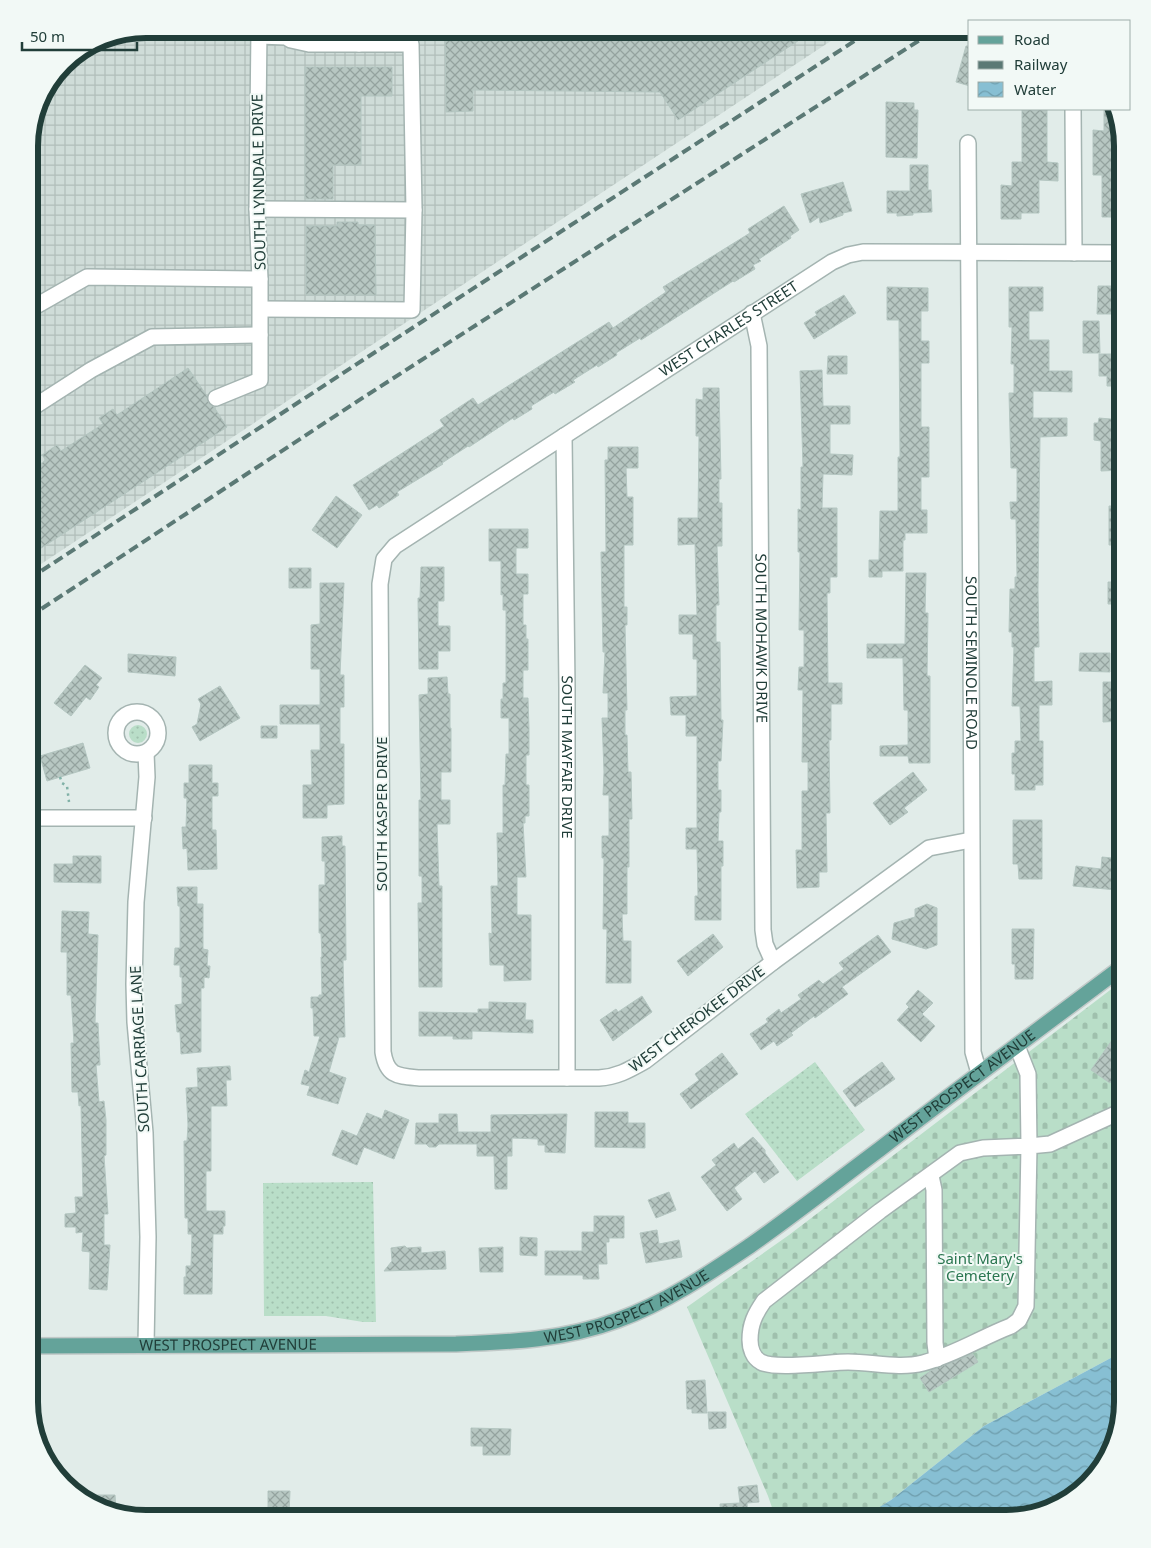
<svg xmlns="http://www.w3.org/2000/svg" width="1151" height="1548" font-family="'Noto Sans',sans-serif">
<style>
.industrial{fill:url(#industrial-grid)}
.grass{fill:url(#grass-dots)}
.cemetery{fill:url(#cemetery-stones)}
.water{fill:url(#water-waves)}
.building{fill:url(#building-cross-hatch);stroke:#b4c6c1}
.lines{fill:none;stroke-linecap:round;stroke-linejoin:round}
.minor-casing{stroke:#a4b4b1;stroke-width:18}
.major-casing{stroke:#c1c9c8;stroke-width:18}
.path{stroke:#81b1a7;stroke-width:2.5;stroke-dasharray:2.5 4;stroke-linecap:butt}
.minor{stroke:#fff;stroke-width:15}
.major{stroke:#64a39a;stroke-width:15}
.rail{stroke:#5b7975;stroke-width:4;stroke-dasharray:10 5;stroke-linecap:butt}
.labels{text-anchor:middle;stroke-width:4;stroke-linejoin:round;paint-order:stroke}
.street-label{font-size:15px;fill:#213e39;stroke:#f2f9f6}
.park-label{font-size:15px;fill:#2a7650;stroke:#f2f9f6}
.rim{fill:none;stroke:#213e39;stroke-width:6}
</style>
<defs>
<pattern id="industrial-grid" width="8" height="8" patternUnits="userSpaceOnUse" patternTransform="scale(1.25)"><rect width="8" height="8" fill="#cfdcd8"/><path d="M0 4h8M4 0v8" fill="none" stroke="#b1beba"/></pattern>
<pattern id="grass-dots" width="8" height="8" patternUnits="userSpaceOnUse" patternTransform="scale(1.25)"><rect width="8" height="8" fill="#b9dec8"/><path d="M2 2h.1M6 6h.1" fill="none" stroke="#9fc0ad" stroke-width="1.8" stroke-linecap="round"/></pattern>
<pattern id="cemetery-stones" width="16" height="16" patternUnits="userSpaceOnUse" patternTransform="scale(1.25)"><rect width="16" height="16" fill="#b9dec8"/><path d="M2 7V4a2 2 0 0 1 4 0v3zM10 15v-3a2 2 0 0 1 4 0v3z" fill="#9fc0ad"/></pattern>
<pattern id="water-waves" width="16" height="10" patternUnits="userSpaceOnUse" patternTransform="scale(1.25)"><rect width="16" height="10" fill="#87bfd3"/><path d="M0 5q4-4 8 0t8 0" fill="none" stroke="#6e9dac"/></pattern>
<pattern id="building-cross-hatch" width="8" height="8" patternUnits="userSpaceOnUse" patternTransform="scale(1.25)"><rect width="8" height="8" fill="#b7c7c2"/><path d="M0 0l8 8M0 8l8-8" fill="none" stroke="#94a39f"/></pattern>
</defs>
<rect width="100%" height="100%" fill="#e1ece9"/>
<path class="industrial" d="M145,29H849L29,572V137L41,94L68,58L101,38Z"/>
<path class="grass" d="M129 734a9 9 0 1 1 18 0a9 9 0 1 1-18 0Z
M815,1062L865,1130L797,1181L745,1114Z
M373,1182L376,1322H363L326,1316H264L263,1183Z"/>
<path class="cemetery" d="M1122,981V1352L984,1426L891,1500L860,1519H776L768,1496L687,1307L789,1235Z"/>
<path class="water" d="M1122,1352V1403L1107,1461L1070,1500L1006,1519H860L891,1500L984,1426Z"/>
<path class="building" d="M445,29H816L678,120L660,92L473,90V111L446,112Z
M966,46H970V86L956,82Z
M305,67H392V96H361V165H333V199H305Z
M886,102L914,103V110H918L917,158L886,157Z
M1022,109H1047V162L1058,163V181L1039,180V213H1021V219H1001V185L1012,186V162H1022Z
M1104,109H1111L1122,145V217H1102V175H1093V130L1104,131Z
M910,165H928V190H931L932,212L913,213V215L897,216V213H887V191H910Z
M843,182L852,211L843,213V215L820,223L819,217L810,223L801,194Z
M784,206L799,230L790,236L791,238L759,259L761,261L753,265L755,269L734,282L733,281L641,340L640,338L616,353L617,355L598,367L597,365L573,380L575,382L555,394L554,392L531,406L532,409L514,420L513,418L469,447L468,446L442,463L443,464L397,492L399,495L379,508L377,505L369,510L353,485L444,426L440,420L473,398L478,405L609,322L613,328L666,292L663,287L750,233L748,229Z
M337,222H358V225H375L376,295H306V226H337Z
M1098,286H1119V291H1122V314H1097Z
M887,287L928,288V311H921V341H929V363H921V427H929V477H921V510H927V533H905V540H903V571H882V577H869V560H879L880,511H898V457H900L899,320H887Z
M1009,287H1043V311H1029V340H1049V371H1072V392L1033,391V418H1067V436L1040,437L1038,590L1039,647H1034V682L1052,681V705H1039V741H1043V785H1035V790H1015V774H1012V753H1015V741H1021L1020,706H1012L1014,647H1012V632H1009L1010,589H1015V577H1017L1016,519H1011L1010,502H1017V468H1011L1009,393H1014V364H1011L1012,327H1009Z
M844,295L856,313L814,339L804,323L817,315L815,312Z
M1083,321H1099L1100,353H1083Z
M1099,354H1122V386H1107V376H1099Z
M828,356H847V374H827Z
M188,368L207,396L208,402L214,407L227,427L29,556V472L46,460L42,455L57,445L61,451L103,424L99,418L113,409L117,415Z
M822,370L823,406H850V424H830V454L853,455L852,475L823,474L822,508H837V577H830V593H827L828,683H842V704H831V740H829L830,813H826L827,872H819V887L797,888L796,850H802V791H808V762H802L803,690H798L799,667H804V630H799L800,552H798V509L801,510V467H803L800,371Z
M703,388H719L721,479H719V503H722V546H717L719,605H716V642H720L721,720H723L721,761H718V790H721V812H719L718,841H723V866H721V920H695V896H698L697,849H686V828H697V736H686V715H671L670,697L697,696V659H693V634H679V615H697L695,544L678,545V518H698L699,436H696V399L703,400Z
M1099,418L1122,420V470L1101,471V441L1094,440V423H1098Z
M608,447H638V468H626L627,497H633V545H624V607H627V625H625L627,710H625V735H627L628,772H631L632,819H629V867H627V914H622L623,941H631V983H606L607,929H603L604,858H602V836H609V795H603L604,772L602,718H608V693H603L605,652H603L601,552H606L605,460H608Z
M336,496L362,515L337,548L312,530Z
M1109,506H1122V545H1109Z
M489,529H528V548H516V574H528V594H523V625H526V639H528V670H523V698H528L529,729V755H526V785H529V816H525V823H523L526,877H517V915H531V980L504,981V965H490L489,933L492,934L491,886H498L497,833H503V785H505L506,754H509V718H501V699H503V683H506V610H503V594L501,595V561H489Z
M421,567H444V601H438V626H450V651H438V669H419L418,598H420Z
M289,568H311V588H289Z
M906,573H926L925,613H928L927,676H930V763H909L908,756H880V746L908,745V710H904L903,658H867V644H905Z
M1108,582H1122V604H1108Z
M320,583H344L340,675H344V707H340V744H344V804L327,805V818H303V785H312L311,750H320V724H280V705H320V669H311V625L320,624Z
M1080,653H1110V672L1079,671Z
M128,654L176,657L175,676L128,672Z
M85,665L102,678L96,685L99,687L90,700L86,697L71,716L54,703Z
M447,677L448,694H450V728H451V772H441V800H450V824H437L439,886H442V987H419L418,903H422V876H419V800H421L419,695L428,694V678Z
M1103,682H1122V721L1103,722Z
M220,686L240,718L200,741L192,727L197,724L201,704L198,699Z
M261,726H277V738H261Z
M83,743L90,768L47,781L40,756Z
M189,765H212V783H218V796H212V830H216L217,869L188,870L187,848L183,849L182,827H186L187,798H184V783H189Z
M913,772L927,790L904,808L908,812L890,825L873,803Z
M1013,820H1042V879H1019L1018,864H1013Z
M342,836V846H345L346,960H343L345,1037H339L329,1072L346,1078L338,1104L307,1095L310,1086L301,1084L305,1070L309,1072L320,1036H314L313,1008H311V997H319V995H322L321,957H322L321,933H319V885H325V861H322V837Z
M73,856H101V883L54,882V864H73Z
M1102,857L1122,859L1117,890L1073,886L1076,866L1101,869Z
M177,887H197V904H203V949L208,950L207,966H210L209,978L204,977V988H201V1052L181,1054L180,1032H177L175,1005L182,1004V977H180V965H174L175,948H180V906H178Z
M927,904L937,908V945L926,949L892,939L894,923L915,917V909Z
M62,911L89,912L88,934L98,935L95,1023H98L100,1065H96L99,1102L104,1101L106,1120V1155L104,1156L108,1214H104V1245H110L107,1290L89,1289L90,1252L82,1251L83,1232L76,1233V1227H65V1214L76,1213L75,1197H83L81,1105L79,1106L78,1092H72L71,1043H74L71,995H67V952H61Z
M1012,929H1034L1033,979H1015V964H1012Z
M713,934L723,947L688,976L677,961Z
M878,935L891,952L842,987L848,994L815,1018L814,1016L791,1033L793,1035L777,1046L774,1041L761,1050L750,1034L768,1022L766,1019L779,1009L781,1013L801,999L798,995L819,980L823,984L844,969L839,963Z
M918,990L933,1003L922,1014L935,1026L921,1042L897,1020L909,1007L906,1004Z
M642,996L652,1012L613,1041L600,1020L616,1009L618,1012Z
M489,1002L526,1003L525,1020H533V1033L472,1031V1039H453V1036H419V1012L478,1013V1009H489Z
M1115,1036L1122,1041V1066L1110,1083L1091,1070Z
M722,1053L738,1074L691,1109L680,1094L699,1080L695,1074Z
M882,1062L895,1079L855,1107L843,1091Z
M230,1066L231,1080H226L227,1106H211V1171H206V1211H225V1226H223V1234H213L212,1294H184V1277H186V1266H191L192,1234H188V1218H185L184,1141H187L188,1125L186,1088L198,1087L197,1068Z
M385,1110L409,1120L394,1159L364,1147L357,1165L332,1155L342,1130L357,1136L367,1113L382,1119Z
M595,1112H628V1123H645V1148L595,1147Z
M439,1114H457L458,1132H491V1115L567,1114L565,1153L545,1152V1145H538V1139L512,1138V1156H507V1189H495L494,1156H477V1144H439L436,1147H429L426,1144H415L416,1123H439Z
M753,1137L765,1150V1153L779,1172L764,1183L755,1171L734,1188L742,1199L727,1211L701,1177L716,1165L712,1160L734,1143L738,1149Z
M669,1192L676,1210L656,1218L648,1200Z
M594,1216H624V1238H609V1242H606L607,1264H598L599,1279H583V1275H545V1251H582V1232H594Z
M657,1230L659,1244L679,1240L682,1257L646,1263L640,1233Z
M520,1237L537,1238V1256L520,1255Z
M405,1246L407,1248L421,1247V1253L445,1251L446,1269L384,1271L392,1261L391,1248Z
M503,1247V1272H480L479,1248Z
M973,1354L978,1362L929,1392L920,1378L932,1370Z
M705,1380L707,1413H692V1409H687L686,1381Z
M708,1412H726V1428L709,1429Z
M471,1428L511,1429L510,1455H483V1446H471Z
M757,1485L759,1502L747,1503L748,1519H721L720,1504L740,1503L738,1487Z
M268,1491H290L289,1513H268Z
M94,1495H115L116,1511L94,1506Z"/>
<g class="lines">
<defs>
<g id="minor">
<path d="M259,36L286,37L291,40L309,44H359V29"/>
<path d="M359,44H411L414,210"/>
<path d="M1073,109L1074,253"/>
<path id="s1" d="M968,143C972,446 970,749 973,1052L979,1073"/>
<path d="M257,209L414,210L412,310L261,309"/>
<path d="M29,310L87,277L260,279"/>
<path id="s2" d="M752,313L759,346L763,930L765,944L773,962"/>
<path d="M216,398L260,380V279L257,209L259,29"/>
<path d="M29,410L91,370L152,337L260,335"/>
<path id="s3" d="M564,436L567,688V1078"/>
<circle cx="137" cy="733" r="21"/>
<path d="M29,818H144"/>
<path id="s4" d="M971,840L929,848L773,962L645,1061C629,1070 617,1077 599,1078H420C398,1076 387,1077 383,1052L380,584L384,559L395,546L832,262L848,255L863,252L1122,253"/>
<path d="M1017,1046L1028,1074L1029,1146L983,1148L960,1153L880,1211L764,1301C755,1314 750,1324 750,1340C750,1348 753,1358 761,1362C774,1370 830,1362 848,1362C873,1362 899,1369 923,1363C954,1355 982,1337 1011,1326L1019,1320L1026,1306L1029,1146L1050,1144L1122,1111"/>
<path d="M931,1176L934,1190L935,1343L937,1359"/>
<path d="M146,1345L148,1237L145,1133L135,1022L134,984L136,902L147,777L146,753"/>
</g>
<g id="major">
<path id="s5" d="M29,1346L456,1344C512,1342 564,1340 618,1320C667,1302 708,1274 751,1245C795,1214 837,1181 880,1149C960,1087 1041,1028 1122,967"/>
</g>
</defs>
<use href="#minor" class="minor-casing"/>
<use href="#major" class="major-casing"/>
<path class="path" d="M60,777L62,783L67,786L69,802"/>
<use href="#minor" class="minor"/>
<use href="#major" class="major"/>
<path class="rail" d="M29,579L363,360L873,29
M29,617L364,397L937,29"/>
</g>
<g class="labels">
<g class="street-label">
<text transform="translate(259 182) rotate(-91)" y="5">SOUTH LYNNDALE DRIVE</text>
<text dy="5" stroke="none"><textPath href="#s4" startOffset="1586">WEST CHARLES STREET</textPath></text>
<text dy="5" stroke="none"><textPath href="#s2" startOffset="326">SOUTH MOHAWK DRIVE</textPath></text>
<text dy="5" stroke="none"><textPath href="#s1" startOffset="520">SOUTH SEMINOLE ROAD</textPath></text>
<text dy="5" stroke="none"><textPath href="#s3" startOffset="321">SOUTH MAYFAIR DRIVE</textPath></text>
<text transform="translate(382 814) rotate(-90)" y="5">SOUTH KASPER DRIVE</text>
<text transform="translate(697 1019) rotate(-37)" y="5">WEST CHEROKEE DRIVE</text>
<text transform="translate(140 1049) rotate(-93)" y="5">SOUTH CARRIAGE LANE</text>
<text dy="5" stroke="none"><textPath href="#s5" startOffset="1009">WEST PROSPECT AVENUE</textPath></text>
<text dy="5" stroke="none"><textPath href="#s5" startOffset="604">WEST PROSPECT AVENUE</textPath></text>
<text dy="5" stroke="none"><textPath href="#s5" startOffset="199">WEST PROSPECT AVENUE</textPath></text>
</g>
<g class="park-label">
<text x="980" y="1264">Saint Mary's<tspan x="980" dy="17">Cemetery</tspan></text>
</g>
</g>
<path d="M0 0H1151V1548H0ZM146 38H1006A108 108 0 0 1 1114 146V1402A108 108 0 0 1 1006 1510H146A108 108 0 0 1 38 1402V146A108 108 0 0 1 146 38Z" fill="#f2f9f6" fill-rule="evenodd"/>
<path class="rim" d="M146 38H1006A108 108 0 0 1 1114 146V1402A108 108 0 0 1 1006 1510H146A108 108 0 0 1 38 1402V146A108 108 0 0 1 146 38Z"/>
<rect x="968" y="20" width="162" height="90" fill="#f2f9f6" stroke="#9eaeaa"/>
<rect x="978" y="36" width="25" height="8" fill="#64a39a" stroke="#9eaeaa"/>
<text x="1014" y="45" font-size="15" fill="#213e39">Road</text>
<rect x="978" y="61" width="25" height="8" fill="#5b7975" stroke="#9eaeaa"/>
<text x="1014" y="70" font-size="15" fill="#213e39">Railway</text>
<rect x="978" y="82" width="25" height="15" fill="url(#water-waves)" stroke="#9eaeaa"/>
<text x="1014" y="95" font-size="15" fill="#213e39">Water</text>
<path d="M22 42v8h115v-8" fill="none" stroke="#213e39" stroke-width="2.5"/>
<text x="30" y="42" font-size="15" fill="#213e39" stroke="#f2f9f6" stroke-width="4" paint-order="stroke">50 m</text>
</svg>
